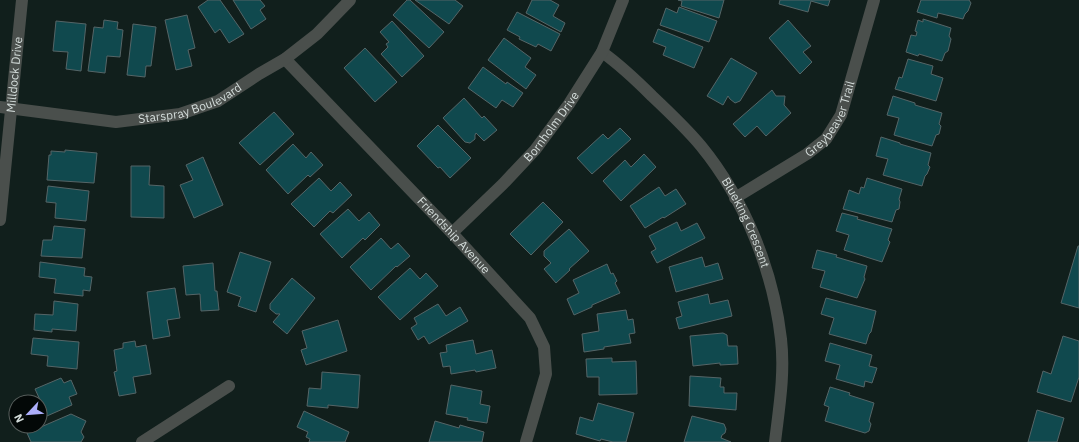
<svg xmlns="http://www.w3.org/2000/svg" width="1079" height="442" font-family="'IBM Plex Sans',sans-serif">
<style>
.building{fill:#10494e;stroke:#556567}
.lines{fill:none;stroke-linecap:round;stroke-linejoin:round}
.minor{stroke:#4a4f4c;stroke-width:12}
.labels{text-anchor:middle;stroke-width:3.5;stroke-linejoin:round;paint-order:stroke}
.street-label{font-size:12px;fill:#d3dcda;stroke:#030807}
</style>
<rect width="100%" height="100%" fill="#111f1c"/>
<path class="building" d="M208,0H220L244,34L229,43L220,29L215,33L198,7Z
M233,0H260L265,6L260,10L266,19L251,29Z
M407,0H410L444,32L429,48L393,15Z
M415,0H455L463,6L449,24Z
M532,0H550L559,5L553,16L565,23L561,32L526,13Z
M678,0H724L719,18L681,6L682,1Z
M780,0H830L828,6L811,1L808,12L779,4Z
M921,0H969L971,3L968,11L965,14L963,19L938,13L937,18L917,12Z
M679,7L717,21L709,42L660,25L666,8L677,13Z
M517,12L560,34L551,51L538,44L536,47L519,39L520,37L507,30Z
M187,15L195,48L188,50L192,66L176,70L165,20Z
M923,19L951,28L949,36L951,39L948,51L945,53L942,61L919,54L918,56L906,52L911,35L916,36L917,32L915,31L918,20L923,22Z
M104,20L118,22L117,29L123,30L120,57L107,56L105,73L88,71L94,27L103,28Z
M788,20L811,46L803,52L812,62L800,74L769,38Z
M56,21L86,24L81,71L66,69L68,52L53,51Z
M392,21L424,56L402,77L381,54L388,47L386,44L389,42L380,32Z
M133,24L156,27L151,66H146L145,77L127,75Z
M658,29L703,47L694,68L663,55L666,47L653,42Z
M504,38L531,58L525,67L536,75L526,89L488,60Z
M365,48L397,82L375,102L344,68Z
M731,58L757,73L740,101L735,103L730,99L728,96L723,105L707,96Z
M908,59L933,66L931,74L943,78L936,101L895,89L899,77L902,78Z
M483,67L506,84L507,82L523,93L513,107L502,100L496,108L468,88Z
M772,90L776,96H785L784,105L791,113L766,136L757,126L745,137L733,124Z
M893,96L915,103V105L942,113L939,124L941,126L939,134L936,135L932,146L894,135L899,118L887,115Z
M464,98L482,118L484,116L497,130L484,141L476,133L475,135V139L470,143L465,142L443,118Z
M274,112L294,134L260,165L239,143Z
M438,125L471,158L450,178L440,167L438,168L417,146Z
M620,128L631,139L592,174L577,158L603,134L608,139Z
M881,137L900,143V144L931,153L928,165L930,167L927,174L925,176L922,186L883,175L888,159L876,156Z
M293,144L306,158L311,152L323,165L310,177L308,175L288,194L266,170Z
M65,150L97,153L94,183L47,180L49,155H51V151L65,152Z
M644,154L656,167L621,201L603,181L625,160L631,167Z
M203,157L223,205L194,218L180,185L193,180L186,165Z
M131,166H150L149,185L164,186V218L131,217Z
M319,178L331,191L340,182L352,195L333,213L330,211L314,227L291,204Z
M867,178L902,189L899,199L900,202L899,209L896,210L892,222L843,209L849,190L859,194L861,187L864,188Z
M48,186L89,191L86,221L55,218L56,203L46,202Z
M659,187L665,196L676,189L686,204L664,218L663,217L645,228L630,206Z
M543,202L563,222L531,255L510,234Z
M348,209L359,221L369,212L380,225L365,240L363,238L342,258L320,234Z
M842,213L858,217L857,219L892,229L888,240L890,242L882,262L844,250L849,235L836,231Z
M677,222L681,231L697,223L705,238L657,263L651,252L656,249L649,236Z
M54,226L85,229L82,258L41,256L43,240H52Z
M569,229L589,251L569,269L570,270L556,283L544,269L551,263L544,256V251Z
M381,238L391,249L398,243L410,256L397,267L396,266L371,290L350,267Z
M1078,246H1079V308L1061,303Z
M817,250L837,255L836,257L867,266L864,277L865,279L857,298L820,287L825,271L812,268Z
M240,252L271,262L256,312L238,306L241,297L227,292Z
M702,257L705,267L718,263L723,279L676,292L669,267Z
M40,262L85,268L84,276L92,277L90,291L83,290V296L54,293L56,279L39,277Z
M213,263L215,291H217L219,310L201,311L200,294L186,295L183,266Z
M607,264L611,274L613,273L617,281L615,283L620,293L592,305V307L574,315L567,299L579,293L573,280Z
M410,268L420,279L426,273L438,286L400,320L378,297Z
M292,278L315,298L287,334L273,322L280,314H276L270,309V304Z
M175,288L180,318L167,320L170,336L153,339L147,292Z
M708,294L710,304L728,300L732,316L679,329L676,318L682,316L678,302Z
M826,298L876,311L871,332L869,334L866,344L829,334L834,318L821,314Z
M54,301L78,304L76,331L52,329V332L34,330L35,314L53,315Z
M438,304L446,316L460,307L468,321L429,344L424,336L418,340L411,328L417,324L414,318Z
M626,310L628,320L633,319L635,333L629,334L631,343L604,347V349L584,352L582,334L599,331L597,314Z
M338,320L347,351L306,365L301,350L307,348L302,331Z
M723,333L727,335L728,346H737L738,364L720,365V363L693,366L690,336Z
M1063,336L1079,341V377L1071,402L1037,392L1043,371L1051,374Z
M33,338L79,342L77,369L47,366L48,356L31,354Z
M473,340L476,354L492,350L496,368L476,372L475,370L451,374L450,366L443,367L440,353L447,352L446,345Z
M135,341L136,347L146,345L151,374L133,377L136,393L119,396L114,372L117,371L114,350L123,348V343Z
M830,343L872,355L869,366L877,368L872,383L865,381L864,387L836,379L840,365L825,361Z
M612,358V362L636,361L637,394L599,395V377H587L586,359Z
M322,372L360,375L358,408L328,405V408L307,406L309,388L321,389Z
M690,376L721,378L720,387H724V393H737L736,410L689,406Z
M61,378L64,383L71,380L77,394L69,397L72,405L40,419L41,402L35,389Z
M451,385L482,391L480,404L490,406L487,423L467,420L468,418L446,414Z
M830,387L850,393L849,395L874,403L869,421L871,424L869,431L865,433L825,421L829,407L824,405Z
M598,403L634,413L626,442H613L601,439L600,441L576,434L580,417L593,421Z
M1037,410L1064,418L1057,442H1028Z
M304,411L349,432L345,442H309L310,439L306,437L308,432L297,427Z
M71,414L86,421L81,432L84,437L81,442H31L27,433Z
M692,416L724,424L726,429L725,433L722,435L721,438L731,442H684Z
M435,421L459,428L460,425L484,432L482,442H429Z"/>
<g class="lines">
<g class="minor">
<path id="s1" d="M602,52C620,65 636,80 652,96C669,112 686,128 701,146C745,200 773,270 781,339C785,374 779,408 775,442"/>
<path id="s2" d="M285,59L452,233L530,318L544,347L546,374L526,442"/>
<path id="s3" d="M0,107L116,122L180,114L218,101L259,74L285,59L317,34L350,0"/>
<path id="s4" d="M735,198L807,154L826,139L841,115L874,0"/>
<path id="s5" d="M0,220L22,0"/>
<path id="s6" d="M452,233L503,184L535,150L569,104L602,52L623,0"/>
<path d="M142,442L229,386"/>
</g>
</g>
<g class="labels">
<g class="street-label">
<text dy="4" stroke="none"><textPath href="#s5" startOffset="146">Milldock Drive</textPath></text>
<text dy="4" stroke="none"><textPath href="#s3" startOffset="194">Starspray Boulevard</textPath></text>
<text dy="4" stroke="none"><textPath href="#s4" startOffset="128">Greybeaver Trail</textPath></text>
<text dy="4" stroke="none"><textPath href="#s6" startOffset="146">Bornholm Drive</textPath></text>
<text dy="4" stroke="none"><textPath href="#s1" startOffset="226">Blueking Crescent</textPath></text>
<text dy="4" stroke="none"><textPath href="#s2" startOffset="244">Friendship Avenue</textPath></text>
</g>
</g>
<g transform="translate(28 414) rotate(244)"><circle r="19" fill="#030807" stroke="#565d5b"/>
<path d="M0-3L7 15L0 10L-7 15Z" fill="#adaffb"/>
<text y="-6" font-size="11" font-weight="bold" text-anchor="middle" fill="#d3dcda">N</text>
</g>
</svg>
